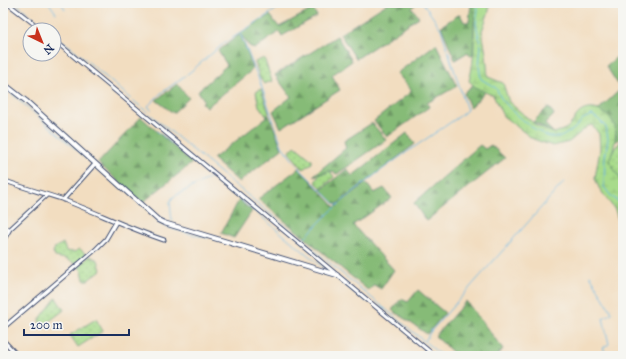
<svg xmlns="http://www.w3.org/2000/svg" width="626" height="359" font-family="'IM FELL Great Primer',serif">
<style>
.grass{fill:url(#grass-dots);stroke:#628574}
.forest{fill:url(#forest-firs);stroke:#50756a}
.wetland{fill:url(#wetland-marsh);stroke:#628574}
.lines{fill:none;stroke-linecap:round;stroke-linejoin:round}
.stream{stroke:#68b8e3;stroke-width:1}
.minor-casing{stroke:#3b496d;stroke-width:5}
.tertiary-casing{stroke:#3b496d;stroke-width:6}
.minor{stroke:#fff;stroke-width:3}
.tertiary{stroke:#fff;stroke-width:4}
</style>
<defs>
<pattern id="grass-dots" width="8" height="8" patternUnits="userSpaceOnUse"><rect width="8" height="8" fill="#a8db8b"/><path d="M2 2h.1M6 6h.1" fill="none" stroke="#90bc7a" stroke-width="1.8" stroke-linecap="round"/></pattern>
<pattern id="forest-firs" width="22" height="20" patternUnits="userSpaceOnUse"><rect width="22" height="20" fill="#86bb77"/><path d="M5 1l3.5 6h-7zM16 11l3.5 6h-7z" fill="#6d9865"/></pattern>
<pattern id="wetland-marsh" width="20" height="14" patternUnits="userSpaceOnUse"><rect width="20" height="14" fill="#a8db8b"/><path d="M1 5h8M5 5V1M11 12h8M15 12V8" fill="none" stroke="#90bc7a"/></pattern>
</defs>
<rect width="100%" height="100%" fill="#f6f6f2"/>
<filter id="ink" filterUnits="userSpaceOnUse"><feTurbulence type="fractalNoise" baseFrequency=".025" numOctaves="2"/><feDisplacementMap in="SourceGraphic" scale="8" xChannelSelector="R" yChannelSelector="G"/><feConvolveMatrix kernelMatrix="1 2 1 2 8 2 1 2 1" color-interpolation-filters="sRGB"/></filter>
<filter id="wash" filterUnits="userSpaceOnUse"><feTurbulence type="fractalNoise" baseFrequency=".012" numOctaves="4" result="noise"/><feDisplacementMap in="SourceGraphic" scale="16" xChannelSelector="R" yChannelSelector="G"/><feGaussianBlur stdDeviation="0.9" result="paint"/><feColorMatrix in="noise" values="0 0 0 0 0 0 0 0 0 0 0 0 0 0 0 0 0 1.4 0 .05"/><feComposite in="paint" operator="in"/></filter>
<g filter="url(#wash)">
<rect width="100%" height="100%" fill="#f2ddc0"/>
<path class="grass" d="M264,58L272,81L264,84L260,78L255,62Z
M261,89L269,113L267,117L259,106L256,92Z
M620,142H623V181L621,180L609,161L613,150Z
M295,146L312,160V163L303,169L289,152Z
M330,171L334,177L322,188L315,182L320,174Z
M63,243L66,251L74,252L80,249L87,255L76,264L66,259L55,257L53,252L55,248Z
M90,256L98,260L101,270L88,280H84L82,270L78,267Z
M56,298L64,310L47,323L40,324L39,320Z
M96,319L103,331L78,347L70,335Z"/>
<path class="forest" d="M388,3H417L412,8L419,17L356,59L340,34Z
M471,4L475,8L473,54L470,56L468,52L455,60L441,26L460,14L464,22H469Z
M313,9L317,16L282,36L279,32L254,49L248,45L240,33L270,15L279,27Z
M240,34L248,53L252,70L207,107L202,103L204,100L198,91L227,65L218,51Z
M337,36L352,61L332,75L340,90L281,128L273,111L291,97L275,75Z
M436,44L457,86L427,103L429,107L387,137L374,121L412,91L397,73Z
M623,52V137L615,142L616,135L598,110L621,89L606,66Z
M177,84L189,98L173,113L156,100Z
M473,85L485,92L470,108L464,93Z
M547,108H549L554,114L553,116L545,124L554,133L533,122Z
M269,115L282,149L239,182L213,159Z
M141,117L192,163L142,203L98,163Z
M372,123L386,140L337,174L330,171L313,176L346,148L344,141Z
M407,133L415,144L336,205L321,190L347,169L352,176Z
M480,145L485,149L491,145L505,158L426,221L414,203Z
M299,168L335,207L366,183L374,193L384,188L392,198L353,225L394,270L381,289L374,285L369,291L258,199Z
M239,200L252,211L234,238L221,233Z
M418,290L445,313L427,334L392,310L401,299L408,302Z
M466,301L503,349L497,356H457L435,336Z"/>
<path class="wetland" d="M470,3H489V11L482,31L486,53L488,77L503,83L509,102L537,126L554,133C559,131 565,130 568,127C574,122 575,115 582,111C588,108 594,108 600,111C623,122 616,142 609,161L621,180L622,187L623,228L618,219L615,210L599,188L595,178L600,149L599,134L592,125L588,126L569,142L553,146L533,139L503,116L493,95C484,92 476,89 469,81C476,57 473,32 475,8Z"/>
<g class="lines">
<path class="stream" d="M16,3L48,30
M49,3L56,13
M61,3L65,9
M477,3L478,10L476,24L481,46L479,66L481,79L496,88L501,98L515,114L536,130L549,137H561L574,129L583,119L592,115L598,119L606,127L608,139L605,157L604,187L611,196L623,205
M240,33L260,82L282,146L299,168L336,205
M54,35L72,48L135,102L442,356
M3,86L93,164
M151,110L148,106L160,94L190,72L223,44L286,3
M157,131L325,269
M172,221L170,202L173,197L211,177V176
M158,222L173,229L208,238
M303,240C345,191 406,153 460,116L467,110L441,29L423,3
M326,274L337,278L367,302
M590,275L612,313L603,318L609,344L603,348L608,356
M425,341L431,331L564,182"/>
</g>
</g>
<g filter="url(#ink)">
<g class="lines">
<defs>
<path id="minor" d="M7,3L42,30
M54,40L435,356
M3,180C23,188 44,193 64,200C98,213 130,229 164,240
M63,200L95,164
M3,229H10
M3,241L10,229L47,195
M3,328L95,250L106,239L116,222
M3,340L18,356"/>
<path id="tertiary" d="M3,83L26,101L158,220L164,223L337,275"/>
</defs>
<use href="#minor" class="minor-casing"/>
<use href="#tertiary" class="tertiary-casing"/>
<use href="#minor" class="minor"/>
<use href="#tertiary" class="tertiary"/>
</g>
</g>
<rect width="626" height="359" fill="none" stroke="#f6f6f2" stroke-width="16"/>
<g transform="translate(42 42) rotate(137)"><circle r="19" fill="#f6f6f2" stroke="#9ea6b7"/>
<path d="M0-3L7 15L0 10L-7 15Z" fill="#c8321e"/>
<text y="-6" font-size="11" font-weight="bold" text-anchor="middle" fill="#1b2f5e">N</text>
</g>
<path d="M24 329v6h105v-6" fill="none" stroke="#1b2f5e" stroke-width="2"/>
<text x="30" y="329" font-size="12" fill="#1b2f5e" stroke="#f6f6f2" stroke-width="3" paint-order="stroke">200 m</text>
</svg>
